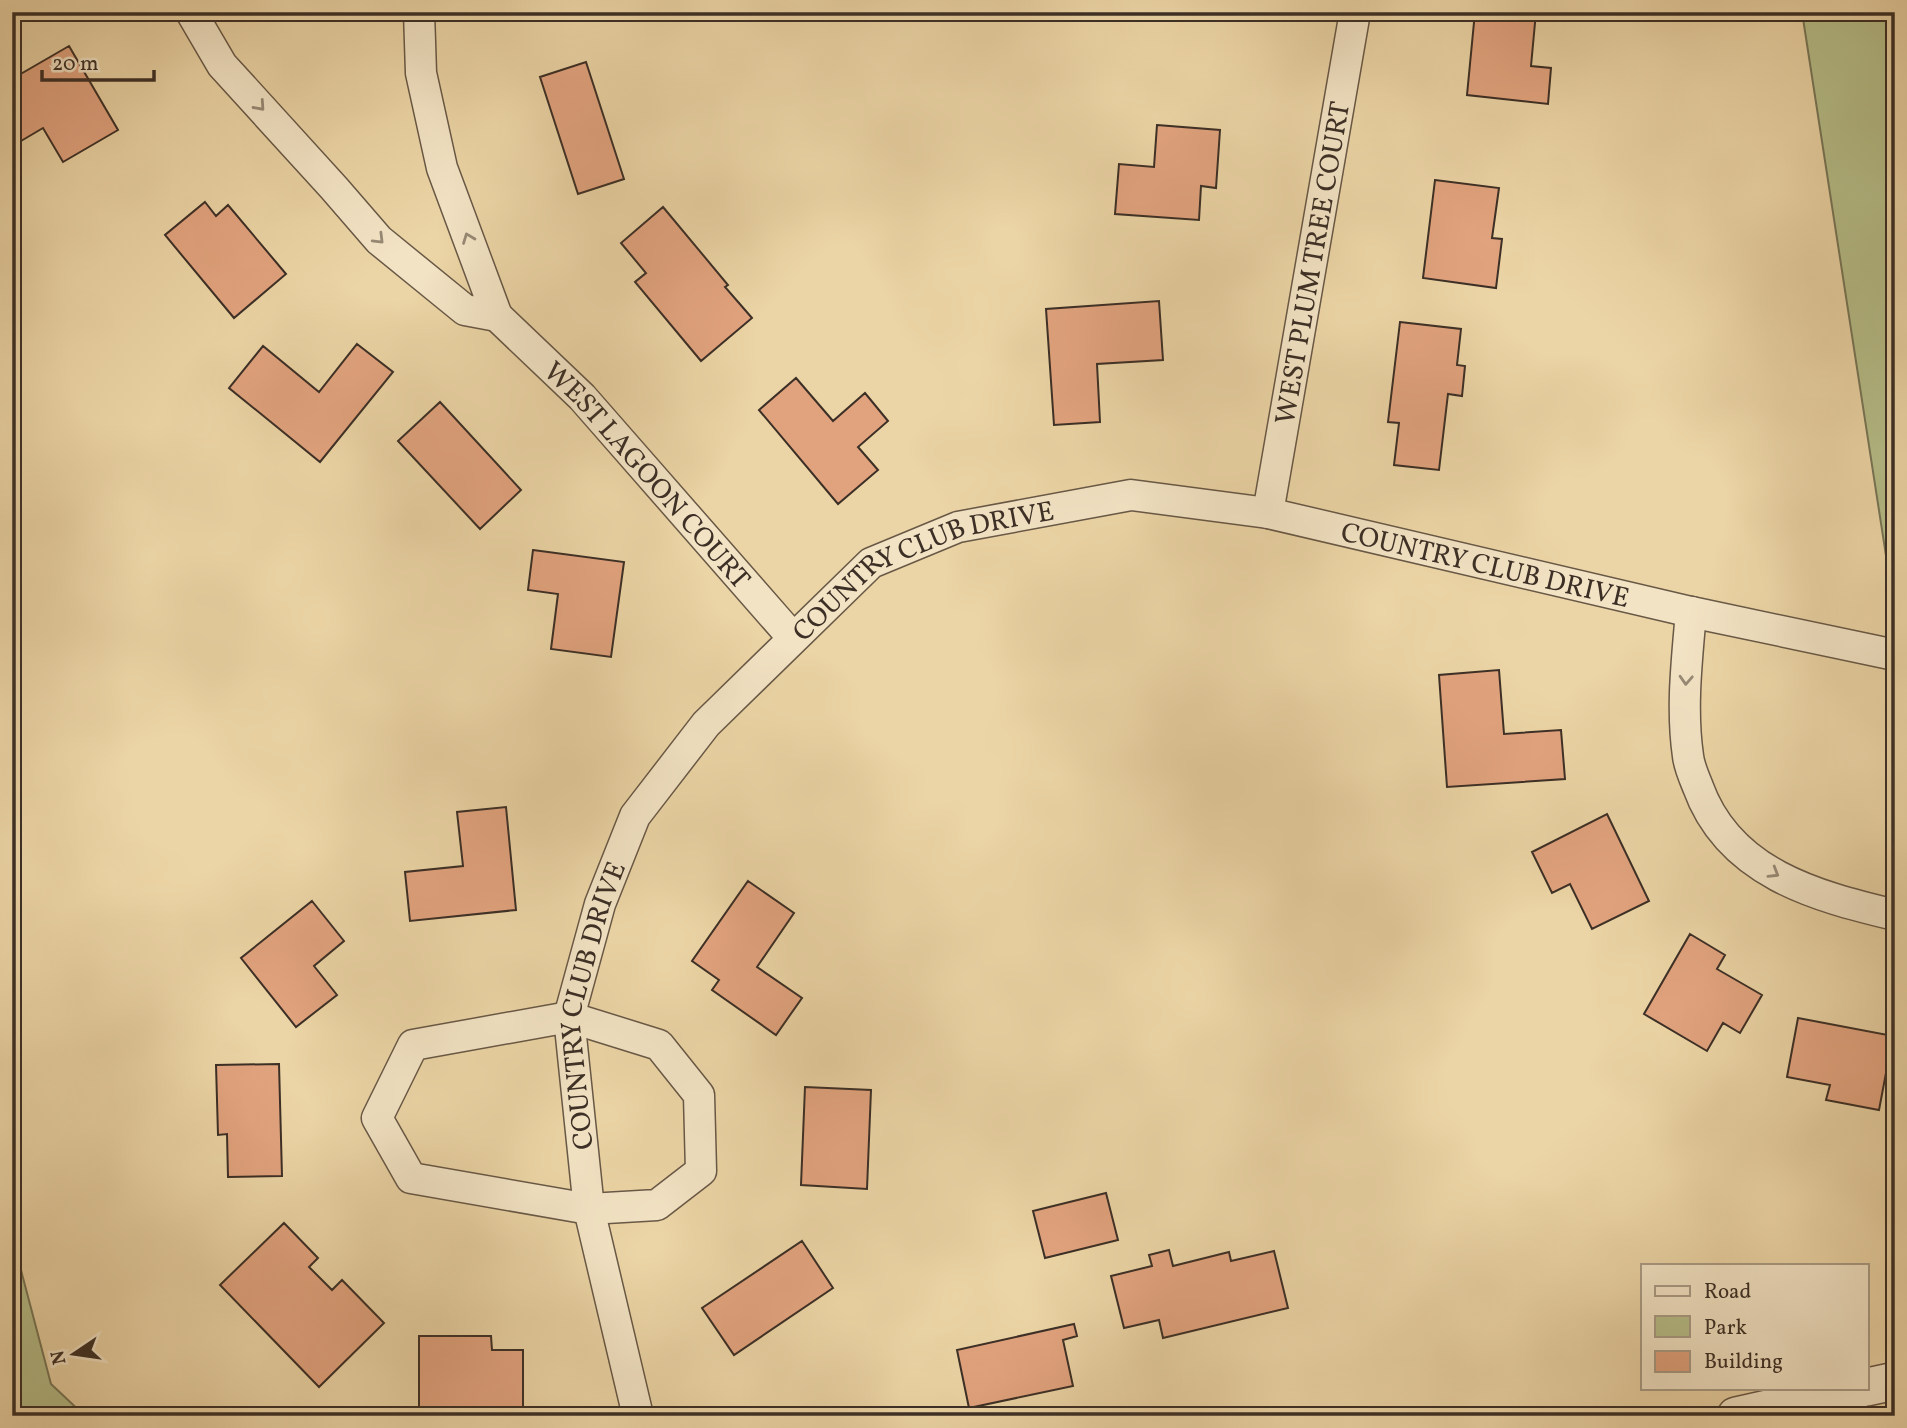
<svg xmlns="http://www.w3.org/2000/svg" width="1907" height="1428" font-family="Vollkorn,serif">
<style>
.green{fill:#b5bd88;stroke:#787657;stroke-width:2}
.building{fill:#e1a37e;stroke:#3c2f26;stroke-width:2}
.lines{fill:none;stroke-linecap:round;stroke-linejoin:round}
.minor-casing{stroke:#685846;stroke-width:33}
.tertiary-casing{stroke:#685846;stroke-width:40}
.path{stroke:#3c2f26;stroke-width:4.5;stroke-dasharray:5 3.5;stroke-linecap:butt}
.minor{stroke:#f2e3c4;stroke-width:30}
.tertiary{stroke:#f2e3c4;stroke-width:37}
.oneway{stroke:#978975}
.labels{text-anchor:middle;stroke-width:5;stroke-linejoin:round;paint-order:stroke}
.street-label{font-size:28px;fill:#3c2f26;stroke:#f2e3c4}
</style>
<rect width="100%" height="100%" fill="#ebd4a5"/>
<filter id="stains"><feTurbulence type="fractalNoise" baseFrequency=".00286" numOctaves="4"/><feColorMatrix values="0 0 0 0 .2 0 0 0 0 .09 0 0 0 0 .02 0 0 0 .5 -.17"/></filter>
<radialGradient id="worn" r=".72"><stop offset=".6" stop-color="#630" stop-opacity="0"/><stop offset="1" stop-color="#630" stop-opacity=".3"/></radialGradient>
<path class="green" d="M1802,12H1895V602L1893,601Z
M12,1236L51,1384L85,1416H12Z"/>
<path class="building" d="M1170,12H1206L1172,19Z
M1475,12H1536L1531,66L1551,68L1548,104L1467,95Z
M69,46L118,130L63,162L43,128L21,141L12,126V79Z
M586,62L624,179L578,194L540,77Z
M1157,125L1220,130L1216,188L1201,186L1199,220L1115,214L1119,164L1154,167Z
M1435,180L1499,188L1492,238L1502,239L1496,288L1423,278Z
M205,202L216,216L228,205L286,274L234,318L165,235Z
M663,207L728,285L725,287L752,318L701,361L635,282L646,273L621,243Z
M1159,301L1163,360L1097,364L1100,422L1054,425L1046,309Z
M1400,322L1461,329L1457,365L1465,366L1462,396L1448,394L1439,470L1394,465L1399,423L1388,422Z
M357,344L393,372L320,462L229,388L263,346L319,392Z
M796,378L833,421L865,393L888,421L858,447L878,470L838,504L759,410Z
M440,402L521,490L480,529L398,441Z
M533,550L624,562L611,657L551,649L558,594L528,590Z
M1499,670L1504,734L1561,730L1565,779L1447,787L1439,675Z
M506,807L516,910L410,921L405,872L463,866L457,812Z
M1607,814L1649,901L1592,929L1570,884L1552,893L1532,852Z
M748,881L794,913L757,967L802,998L776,1035L712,990L719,980L692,961Z
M312,901L344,941L314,966L337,995L296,1027L241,958Z
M1690,934L1725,955L1717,969L1762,995L1740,1033L1723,1023L1707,1051L1644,1014Z
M1798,1018L1893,1036L1879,1110L1826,1100L1830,1085L1787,1077Z
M279,1064L282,1176L228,1177L227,1134L218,1135L216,1065Z
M805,1087L871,1090L867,1189L801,1185Z
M1106,1193L1118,1240L1045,1258L1033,1211Z
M284,1223L318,1258L309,1267L332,1290L342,1280L384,1323L319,1387L220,1285Z
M802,1241L833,1288L734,1355L702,1308Z
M1169,1250L1173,1266L1229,1252L1231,1261L1274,1251L1288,1308L1163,1338L1159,1320L1124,1328L1111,1276L1152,1266L1149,1255Z
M1074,1324L1077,1336L1063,1340L1073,1386L969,1408L957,1350Z
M419,1336H491L492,1350H523V1407H419Z"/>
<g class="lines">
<defs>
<g id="minor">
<path d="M191,12L222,65L334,188L379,240L465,310L497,316L442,168L421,73L419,12"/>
<path id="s1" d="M497,316L582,397L793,638"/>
<path id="s2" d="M1268,513L1355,12"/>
<path d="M1691,612C1687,659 1681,708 1688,756C1689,766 1694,777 1698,787C1729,873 1815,896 1895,915"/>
<path d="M569,1017L659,1045L699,1095L701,1171L657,1205L589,1209L411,1178L377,1118L413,1045Z"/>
<path id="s3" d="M638,1416L589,1209L569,1017L600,904L635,816L706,724L871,563L958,527L1131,495L1268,513L1691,612L1895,655"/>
</g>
<path id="tertiary" d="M1867,1387L1895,1381
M1736,1416L1862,1388"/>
</defs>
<use href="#minor" class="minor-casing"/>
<use href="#tertiary" class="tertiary-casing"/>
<path class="path" d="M12,1402L24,1416"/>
<use href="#minor" class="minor"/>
<use href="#tertiary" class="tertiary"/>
</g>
<defs><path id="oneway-chevron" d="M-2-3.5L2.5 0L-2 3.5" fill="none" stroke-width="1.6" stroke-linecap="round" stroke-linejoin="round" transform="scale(1.75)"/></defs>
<g class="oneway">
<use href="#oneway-chevron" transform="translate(260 106) rotate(48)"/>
<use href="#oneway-chevron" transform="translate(468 238) rotate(-111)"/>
<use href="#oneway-chevron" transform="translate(379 239) rotate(45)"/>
<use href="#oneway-chevron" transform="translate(1686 680) rotate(93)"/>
<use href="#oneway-chevron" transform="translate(1774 873) rotate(31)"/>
</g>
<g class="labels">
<g class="street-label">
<text dy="10" stroke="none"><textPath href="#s2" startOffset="254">WEST PLUM TREE COURT</textPath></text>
<text dy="10" stroke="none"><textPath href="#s1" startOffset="219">WEST LAGOON COURT</textPath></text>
<text dy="10" stroke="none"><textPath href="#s3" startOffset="1596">COUNTRY CLUB DRIVE</textPath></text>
<text dy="10" stroke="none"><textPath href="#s3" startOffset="1008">COUNTRY CLUB DRIVE</textPath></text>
<text dy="10" stroke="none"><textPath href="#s3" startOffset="420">COUNTRY CLUB DRIVE</textPath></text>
</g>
</g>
<rect width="1907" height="1428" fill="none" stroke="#ebd4a5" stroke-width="42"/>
<rect x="14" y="14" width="1879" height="1400" fill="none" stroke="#3c2f26" stroke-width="3.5"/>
<rect x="21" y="21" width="1865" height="1386" fill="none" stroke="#3c2f26" stroke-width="2"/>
<rect x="1641" y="1264" width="228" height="126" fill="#f2e3c4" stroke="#a99b85" stroke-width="2"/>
<rect x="1655" y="1286" width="35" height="10" fill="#f2e3c4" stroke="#a99b85" stroke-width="2"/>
<text x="1704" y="1298" font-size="21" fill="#3c2f26">Road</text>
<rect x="1655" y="1316" width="35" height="21" fill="#b5bd88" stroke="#a99b85" stroke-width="2"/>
<text x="1704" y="1334" font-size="21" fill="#3c2f26">Park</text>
<rect x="1655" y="1351" width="35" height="21" fill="#e1a37e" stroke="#a99b85" stroke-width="2"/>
<text x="1704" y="1368" font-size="21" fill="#3c2f26">Building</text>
<g transform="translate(74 1354) rotate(257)" stroke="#f2e3c4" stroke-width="5" paint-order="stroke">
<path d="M0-5L12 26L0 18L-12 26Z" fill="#3c2f26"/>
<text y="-10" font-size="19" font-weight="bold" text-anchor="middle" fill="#3c2f26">N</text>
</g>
<path d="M42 70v10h112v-10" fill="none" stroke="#3c2f26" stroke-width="3.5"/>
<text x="52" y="70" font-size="21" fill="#3c2f26" stroke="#f2e3c4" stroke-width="5" paint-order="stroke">20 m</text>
<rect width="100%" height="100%" filter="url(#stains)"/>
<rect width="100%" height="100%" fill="url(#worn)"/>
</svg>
